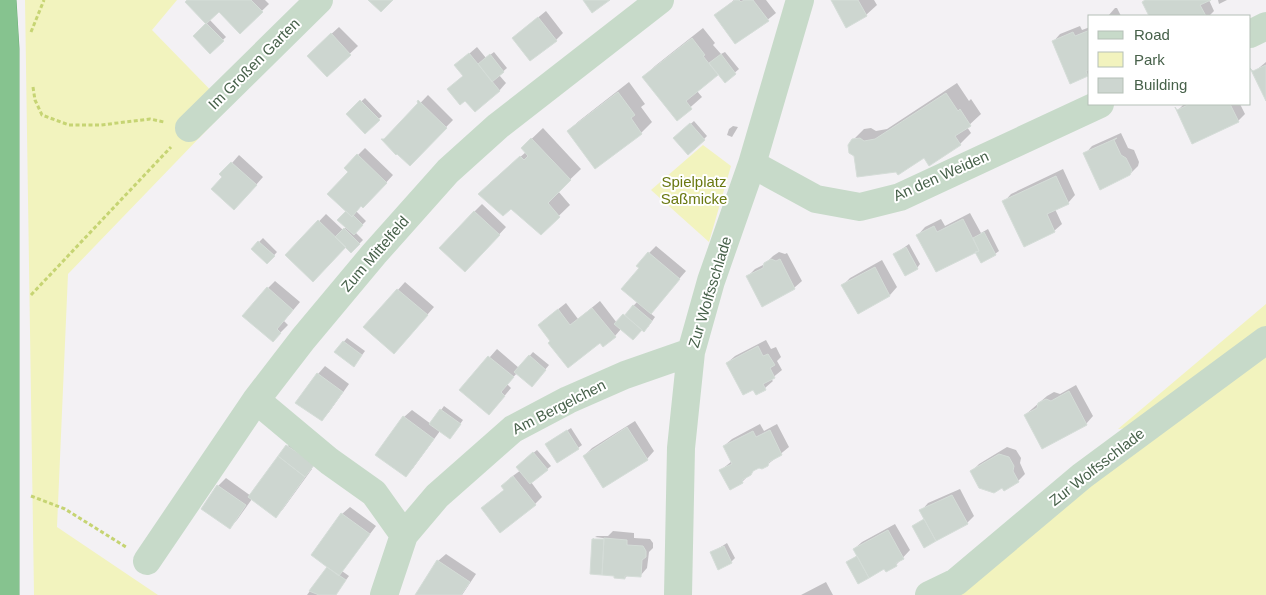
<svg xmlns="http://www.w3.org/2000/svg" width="1266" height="595" font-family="Arial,sans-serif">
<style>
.green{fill:#f2f3be}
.shadow{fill:#0003}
.building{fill:#cdd6d0;stroke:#d5ddd8}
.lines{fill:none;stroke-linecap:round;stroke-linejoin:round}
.path{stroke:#c6d473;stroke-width:3;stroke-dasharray:4 2.5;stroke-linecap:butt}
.street{stroke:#c7dac9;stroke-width:28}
.highway-bridge-casing{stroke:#71af7b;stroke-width:29;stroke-linecap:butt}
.highway-bridge{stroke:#86c38f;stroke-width:28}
.labels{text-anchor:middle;stroke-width:4;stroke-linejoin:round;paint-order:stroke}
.street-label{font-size:15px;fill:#47614a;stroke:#fff}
.park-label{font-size:15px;fill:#697810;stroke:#fff}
</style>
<rect width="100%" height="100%" fill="#f3f1f4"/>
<path class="green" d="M25,0H177L152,30L228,108L68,274L57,527L158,595H34Z
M703,145L731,166L709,242L651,190Z
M1266,304V595H947L1144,426L1118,429Z"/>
<path class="shadow" d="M189,0H265L269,4L240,32L219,10L209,19L226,37L210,52L194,36L207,24L187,2Z
M734,0H766L776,13L750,34L716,15Z
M832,0H874L877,5L866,15Z
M1145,0H1209L1214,11L1209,16H1150L1144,2Z
M1218,0H1227L1219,4Z
M1115,8H1117L1121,16H1108Z
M546,11L563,33L556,40L513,38Z
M1080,26L1082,30L1090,27V72L1087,75L1053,42L1060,34Z
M339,27L358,46L327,75L316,48Z
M703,28L715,43L713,45L721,54L725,52L739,69L725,81L718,73L697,91L702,97L677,119L644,77L655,66Z
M477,47L486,58L494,52L507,68L499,75L506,83L499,91L456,82L464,75L456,65Z
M1266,62V98L1254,72Z
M629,82L645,104L641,107L652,122L641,133L596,167L568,131L579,121Z
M957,83L969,101L971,99L981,114L967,127L971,133L960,144L924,156L853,140L864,129L871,128L876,131L887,129Z
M428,95L453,120L410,164L385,140Z
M365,98L382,116L365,132L348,114Z
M1184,104H1240L1245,114L1238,121L1178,110Z
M694,121L707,136L704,139L679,134Z
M733,126L738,127L732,137L727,135L729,129Z
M543,128L581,169L558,191L570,205L541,233L512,207L490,183L526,152L522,148Z
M1121,133L1128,148L1134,150L1139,162L1138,166L1130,174L1085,154L1092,146Z
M365,148L393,175L371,199L362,205L356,211L366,221L355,232L363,240L351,252L346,246L287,255L326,214L343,230L347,227L350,172L345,168Z
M239,155L263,177L242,201L224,177L232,163Z
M1063,169L1075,195L1068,203L1055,209L1062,224L1054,231L1004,202L1011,194Z
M482,204L506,227L473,263L474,212Z
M970,213L981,233L988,229L999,251L995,254L976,251L918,235L925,227L941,219L945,226Z
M263,238L277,252L267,263L252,249Z
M909,244L920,264L917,268L895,254Z
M656,246L686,271L650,313L655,317L648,327L621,329L615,336L600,341L547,318L566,303L578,319L600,301L617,323L638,301L640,268L649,253Z
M779,252L785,254L787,253L802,281L794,288L748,276L755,269L765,264L773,256Z
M882,260L897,287L890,295L858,312L843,285L850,278Z
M275,281L300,302L284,321L288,325L273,340L268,288Z
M405,282L434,307L401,345L365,327Z
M347,338L365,351L357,362L335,352Z
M766,340L771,349L776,347L781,357L777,361L782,370L771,379L773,381L765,388H754L727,363L735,356Z
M497,349L519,368L533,352L549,365L535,382L517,373L507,384L511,388L496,406L461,390Z
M325,366L349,384L329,412L322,420L318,374Z
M1076,385L1093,416L1086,424L1025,415L1047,396L1054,392L1060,394Z
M444,406L463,420L453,434L440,431L413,468L406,475L404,417L412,410L431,424Z
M635,421L654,451L647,459L584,456L592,448Z
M760,424L764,431L777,424L789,447L767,465L757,467L742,482L721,470L732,461L724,446L732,439Z
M571,428L582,445L578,448L550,441Z
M291,442L312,469L283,509L276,516L252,499L237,520L230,527L203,508L218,486L226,478L251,496Z
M1007,447L1016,450L1021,458L1020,463L1025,474L1018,481L1003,487L971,472L979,464Z
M537,450L551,466L531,482L542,497L535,504L482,509L505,489L510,478L521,470V463Z
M960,489L974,516L967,523L914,526L925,519L921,511L928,503Z
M350,507L376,526L342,571L349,576L335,595H307L327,568L342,514Z
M895,524L910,550L896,565L885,568L848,562L858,555L854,549L862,542Z
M613,531L634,533V538L650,539L653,543V548L649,552L647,568L640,576L628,575L625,578L593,539L594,538V540L610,541V539L595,537L597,536H608Z
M727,543L735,558L731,562L711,553Z
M446,554L476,574L462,595H416L438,561Z
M826,582L833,595H801Z"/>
<path class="building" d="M187,0H251L263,12L240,34L219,12L206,24L185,2Z
M368,0H393L381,12Z
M583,0H610L592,13Z
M735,0H739L741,2L744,0H753L769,21L735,44L714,15Z
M831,0H858L867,16L846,28Z
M1145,0H1211L1200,5L1206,16H1149L1142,2Z
M538,17L557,41L530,61L512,38Z
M206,23L224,41L210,54L193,36Z
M1090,30V69L1086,71L1088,76L1070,84L1052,41L1073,32L1075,36Z
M331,33L351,55L327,77L307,56Z
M692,38L705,55L703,56L718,75L686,101L692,109L677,121L642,77Z
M469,53L500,91L475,112L465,101L460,105L447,89L463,76L454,65Z
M490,54L504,72L492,82L478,64Z
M721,54L736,74L725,83L709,63Z
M1266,65V101L1250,68L1253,71Z
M618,92L635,115L631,118L642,134L595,169L567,131Z
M946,93L958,111L960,109L971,126L955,136L961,145L929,166L924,158L898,175L896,172L857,177L854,156L849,153L848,145L852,139L860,138L864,141L875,139Z
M360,100L380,120L365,134L346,114Z
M418,100L447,128L410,166L397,154L396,155L381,139H384L418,103L417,102Z
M1190,104H1230L1239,122L1192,144L1175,107L1177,110Z
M690,123L705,140L688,155L673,138Z
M531,138L571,180L548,203L560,217L541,235L511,209L503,216L478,194L520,156L524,160L528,156L521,148Z
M1117,138L1114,140L1121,155L1126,158L1132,170L1130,175L1100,190L1083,153Z
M357,154L387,183L363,208L361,206L352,217L327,194L348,172L344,168Z
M231,162L257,185L234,210L211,189L222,177L219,174Z
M1056,176L1069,204L1047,214L1055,232L1024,247L1002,201Z
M346,211L352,217L353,215L363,225L354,235L337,220Z
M474,211L500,235L465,272L439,248Z
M963,219L979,251L936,272L916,235L934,226L937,232Z
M318,220L346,247L313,282L285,255Z
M344,228L360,244L351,253L335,237Z
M984,232L996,255L981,263L975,252L979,251L973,238Z
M258,241L275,256L267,264L251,249Z
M906,247L918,269L905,276L893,254Z
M648,252L680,279L651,314L621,289L639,268L636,266Z
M771,259L776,261L780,259L795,289L762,307L746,276L763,268L764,263Z
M875,267L890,296L858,314L841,285Z
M267,287L293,310L277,329L281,333L273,342L242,316Z
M397,289L428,315L394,354L363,327Z
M633,305L652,321L644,332L625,315Z
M592,308L616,337L603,347L600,343L568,368L548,343L550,341L538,325L558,309L570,325Z
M623,314L642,330L633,340L614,324Z
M343,341L362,355L354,367L334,352Z
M758,346L763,356L768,354L775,365L770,368L775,378L763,384L766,390L756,395L753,390L743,395L726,363Z
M529,355L546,370L532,387L514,372Z
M488,356L514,377L501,392L505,396L489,415L459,390Z
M317,373L343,392L322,421L295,403Z
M1069,391L1087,425L1042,449L1024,415L1037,408L1038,403L1046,399L1051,401Z
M440,409L461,424L450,439L429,424Z
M403,416L434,439L406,477L375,455Z
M627,427L648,460L603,488L583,456Z
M567,430L579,449L557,463L545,444Z
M770,430L782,455L769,462L768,466L762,469L759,468L753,471L751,475L742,480L743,483L730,490L719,470L732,464L723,446L753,431L756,437Z
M286,445L315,464L305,477L278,456Z
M533,452L548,470L530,484L516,467Z
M999,454L1009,457L1014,466L1013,471L1019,482L1004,491L1002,488L994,493L979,488L970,471Z
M278,456L305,477L276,518L248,497Z
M513,476L536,505L500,533L481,508L504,490L501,486Z
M217,485L246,505L230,529L201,509Z
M952,495L968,524L936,541L919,510Z
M341,513L370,534L339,576L311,555Z
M924,519L936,541L924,548L912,526Z
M888,530L904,559L896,563L897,566L886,572L884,569L869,578L853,549Z
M604,538L627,540V545L643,546L646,551V557L642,560L641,577L625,576V579L614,578V576L602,575Z
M592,539H604L602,575L590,574Z
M724,546L732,563L718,570L710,552Z
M857,556L869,578L858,584L846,562Z
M437,560L470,582L461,595H415Z
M327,567L346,580L336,595H319L309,591Z"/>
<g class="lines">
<path class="path" d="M31,32L44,0
M33,87L35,100L42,115L69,125H101L150,119L164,122
M31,295L171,147
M31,496L65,509L126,547"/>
<path class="street" d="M1250,34L1266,26
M189,128L319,0
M752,164L816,199L860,207L900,197L1100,104
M256,400L329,461L374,493L404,535
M147,561L256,400L303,339L374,254L448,171L498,126L660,0
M384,595L404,535L437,496L513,429L568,400L625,375L691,352
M678,595L681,448L691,352L711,281L752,164L800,0
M929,595L956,582L1082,476L1266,340"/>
<defs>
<path id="highway-bridge" d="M2,0L5,49V595"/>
</defs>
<use href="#highway-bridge" class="highway-bridge-casing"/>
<use href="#highway-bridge" class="highway-bridge"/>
</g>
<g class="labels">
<g class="street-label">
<text transform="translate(254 64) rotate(-45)" y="5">Im Großen Garten</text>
<text transform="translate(941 176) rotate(-24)" y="5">An den Weiden</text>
<text transform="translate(375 254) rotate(-49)" y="5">Zum Mittelfeld</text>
<text transform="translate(710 292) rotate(-73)" y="5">Zur Wolfsschlade</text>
<text transform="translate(559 407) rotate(-27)" y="5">Am Bergelchen</text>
<text transform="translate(1097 467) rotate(-38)" y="5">Zur Wolfsschlade</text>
</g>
<g class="park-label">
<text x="694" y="187">Spielplatz<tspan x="694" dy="17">Saßmicke</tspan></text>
</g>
</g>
<rect x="1088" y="15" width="162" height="90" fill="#ffffff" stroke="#b5c0b7"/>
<rect x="1098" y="31" width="25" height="8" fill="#c7dac9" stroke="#b5c0b7"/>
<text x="1134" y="40" font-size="15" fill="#47614a">Road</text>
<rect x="1098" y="52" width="25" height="15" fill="#f2f3be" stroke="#b5c0b7"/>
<text x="1134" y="65" font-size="15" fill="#47614a">Park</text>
<rect x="1098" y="78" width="25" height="15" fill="#cdd6d0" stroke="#b5c0b7"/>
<text x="1134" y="90" font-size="15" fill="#47614a">Building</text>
</svg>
